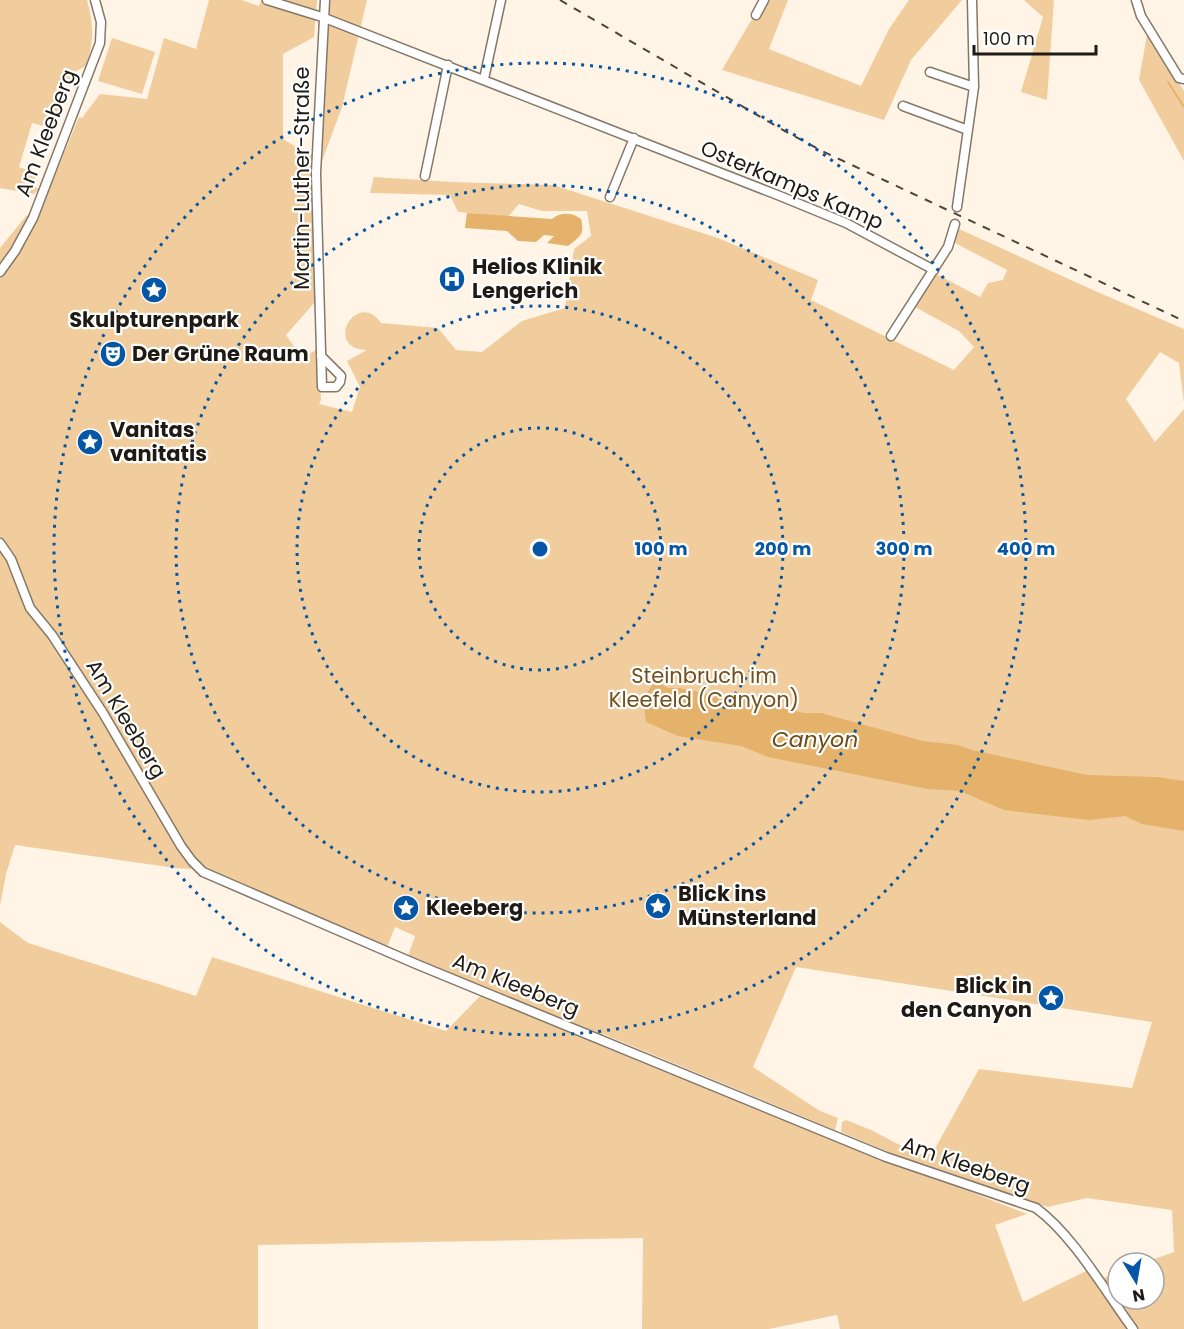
<svg xmlns="http://www.w3.org/2000/svg" width="1184" height="1329" font-family="Poppins,sans-serif">
<style>
.green{fill:#f1cd9d}
.water{fill:#e4b26b}
.lines{fill:none;stroke-linecap:round;stroke-linejoin:round}
.stream{stroke:#e4b26b;stroke-width:2}
.street-casing{stroke:#847869;stroke-width:11}
.street{stroke:#fff;stroke-width:8}
.rail{stroke:#4b453d;stroke-width:2;stroke-dasharray:8 8;stroke-linecap:butt}
.ring{fill:none;stroke:#0556a4;stroke-width:3;stroke-dasharray:3 6}
.labels{text-anchor:middle;stroke-width:4.5;stroke-linejoin:round;paint-order:stroke}
.street-label{font-size:21px;fill:#1f1b14;stroke:#fff}
.poi-label{font-size:21px;font-weight:bold;fill:#1f1b14;stroke:#fff;text-anchor:start}
.park-label{font-size:21px;fill:#724f1b;stroke:#fff}
.water-label{font-size:22px;font-style:italic;fill:#6e4c17;stroke:#fff}
.centre{fill:#0556a4;stroke:#fff;stroke-width:3}
.ring-label{font-size:18px;text-anchor:middle;font-weight:bold;fill:#0556a4;stroke:#fff;stroke-width:4.5;stroke-linejoin:round;paint-order:stroke}
</style>
<rect width="100%" height="100%" fill="#fff4e6"/>
<path class="green" d="M0,0H87C94,24 94,43 86,66L76,71L69,88V77L55,129L32,123L19,167L36,173L33,186L39,189L34,194L0,188Z
M209,0H241L259,6L261,0H317L314,37L283,54V139L303,151H312L315,302L286,335L302,358L319,348L321,400L319,404L352,412L360,387L347,361L367,350C322,349 357,288 381,323L438,328L456,350L482,352L522,321L565,308L574,249L591,236L587,211H542L519,204L508,217L458,212L450,195L370,193L374,177L452,182L553,185L718,238L818,280L811,300L954,370L974,347L959,331L915,307L936,274L980,297L988,283L1003,280L1007,270L955,243L959,229L1093,290L1184,329V403L1179,363L1160,352L1126,399L1155,442L1184,409V1329H1138L1101,1279L1118,1272V1299H1154V1263H1143L1174,1252L1172,1210L1087,1198L1048,1207L924,1167L841,1132L842,1122L846,1120L871,1130L917,1154H932L979,1069L1132,1088L1152,1022L796,967L753,1067L820,1111L838,1118L835,1130L603,1034L602,1037L408,956L415,936L395,927L387,947L208,872L203,864L192,866L191,869L175,868L15,845L6,874L0,905V248L27,215L37,219L79,117L82,118L100,94L147,99L164,38L196,49Z
M329,0H367L342,107L322,161L326,14Z
M763,0H788L769,49L861,86L889,29L909,0H962L911,60L884,120L722,70Z
M1024,0H1054L1047,100L1021,92L1043,17Z
M1147,35L1184,91V161L1139,80Z
M112,38L155,52L142,94L98,81Z
M0,922L28,943L196,996L212,957L446,1031L481,995L645,1064L1027,1214L995,1225L1023,1302L1086,1271L1127,1329H840L837,1315L769,1329H642L643,1238L258,1245V1329H0Z"/>
<path class="water" d="M467,213L552,219C560,212 572,212 581,219C585,235 580,236 568,246L547,243L554,236L544,235L536,242L518,241L507,231L465,228Z
M658,676L661,684L668,688H680L738,700H749L804,713H821L923,741L958,745L972,750L1087,775L1156,777L1184,781V831L1142,824L1125,816L1089,820L1004,810L960,791L928,789L768,757L741,746L678,736L646,722L643,699Z"/>
<g class="lines">
<path class="stream" d="M1168,82L1184,107"/>
<defs>
<path id="street" d="M267,0L322,17L780,196L846,223L934,270
M1136,0L1141,16L1179,78L1184,79
M756,15L764,0
M930,72L974,87
M484,79L501,0
M903,106L968,130
M425,176L448,65
M610,197L634,138
M957,207L974,87L972,0
M0,272L15,251L33,218L100,43L101,22L95,0
M891,336L948,247L955,224
M321,356L341,376L340,382L336,387H322L316,173L325,0
M0,543L11,559L30,608L52,635L103,713L181,846L192,861L203,872L416,964L886,1157L1036,1208C1073,1235 1105,1291 1133,1329"/>
</defs>
<use href="#street" class="street-casing"/>
<use href="#street" class="street"/>
<path class="rail" d="M560,0L783,130L822,151L1184,321"/>
</g>
<g class="ring">
<circle cx="540" cy="549" r="121"/>
<circle cx="540" cy="549" r="243"/>
<circle cx="540" cy="549" r="364"/>
<circle cx="540" cy="549" r="486"/>
</g>
<defs>
<symbol id="hospital-disc" viewBox="-11 -11 22 22"><circle r="9.5" fill="#0556a4" stroke="#fff"/><path d="M-5-5h3v3.5h4V-5h3V5h-3V1.5h-4V5h-3Z" fill="#fff"/></symbol>
<symbol id="sight-disc" viewBox="-11 -11 22 22"><circle r="9.5" fill="#0556a4" stroke="#fff"/><path d="M0-6L1.8-2.2L6-1.7L2.9 1.2L3.7 5.4L0 3.3L-3.7 5.4L-2.9 1.2L-6-1.7L-1.8-2.2Z" fill="#fff"/></symbol>
<symbol id="theatre-disc" viewBox="-11 -11 22 22"><circle r="9.5" fill="#0556a4" stroke="#fff"/><path d="M-5-5.5Q0-4 5-5.5V0Q5 5 0 6Q-5 5-5 0ZM-3.3-2.5H-1v1.5H-3.3ZM1-2.5H3.3v1.5H1ZM-2.8 1Q0 5.5 2.8 1Z" fill="#fff"/></symbol>
</defs>
<g fill-rule="evenodd">
<use href="#hospital-disc" x="437" y="264" width="30" height="30"/>
<use href="#sight-disc" x="139" y="275" width="30" height="30"/>
<use href="#theatre-disc" x="98" y="339" width="30" height="30"/>
<use href="#sight-disc" x="75" y="427" width="30" height="30"/>
<use href="#sight-disc" x="643" y="891" width="30" height="30"/>
<use href="#sight-disc" x="391" y="893" width="30" height="30"/>
<use href="#sight-disc" x="1036" y="983" width="30" height="30"/>
</g>
<g class="labels">
<g class="street-label">
<text transform="translate(46 133) rotate(-69)" y="7">Am Kleeberg</text>
<text transform="translate(302 178) rotate(-90)" y="7">Martin-Luther-Straße</text>
<text transform="translate(792 185) rotate(23)" y="7">Osterkamps Kamp</text>
<text transform="translate(126 719) rotate(59)" y="7">Am Kleeberg</text>
<text transform="translate(516 985) rotate(22)" y="7">Am Kleeberg</text>
<text transform="translate(966 1165) rotate(19)" y="7">Am Kleeberg</text>
</g>
<g class="poi-label">
<text x="472" y="274">Helios Klinik<tspan x="472" dy="24">Lengerich</tspan></text>
<text x="154" y="327" text-anchor="middle">Skulpturenpark</text>
<text x="132" y="361">Der Grüne Raum</text>
<text x="110" y="437">Vanitas<tspan x="110" dy="24">vanitatis</tspan></text>
<text x="678" y="901">Blick ins<tspan x="678" dy="24">Münsterland</tspan></text>
<text x="426" y="915">Kleeberg</text>
<text x="1032" y="993" text-anchor="end">Blick in<tspan x="1032" dy="24">den Canyon</tspan></text>
</g>
<g class="park-label">
<text x="704" y="683">Steinbruch im<tspan x="704" dy="24">Kleefeld (Canyon)</tspan></text>
</g>
<g class="water-label">
<text x="815" y="747">Canyon</text>
</g>
</g>
<circle cx="540" cy="549" r="9" class="centre"/>
<g class="ring-label">
<text x="661" y="555">100 m</text>
<text x="783" y="555">200 m</text>
<text x="904" y="555">300 m</text>
<text x="1026" y="555">400 m</text>
</g>
<g transform="translate(1136 1281) rotate(169)"><circle r="28" fill="#ffffff" stroke="#a5a4a1" stroke-width="1.5"/>
<path d="M0-4.5L10 22L0 15L-10 22Z" fill="#0556a4"/>
<text y="-9" font-size="16" font-weight="bold" text-anchor="middle" fill="#1f1b14">N</text>
</g>
<path d="M974 45v9h122v-9" fill="none" stroke="#1f1b14" stroke-width="3"/>
<text x="983" y="45" font-size="18" fill="#1f1b14" stroke="#ffffff" stroke-width="4.5" paint-order="stroke">100 m</text>
</svg>
